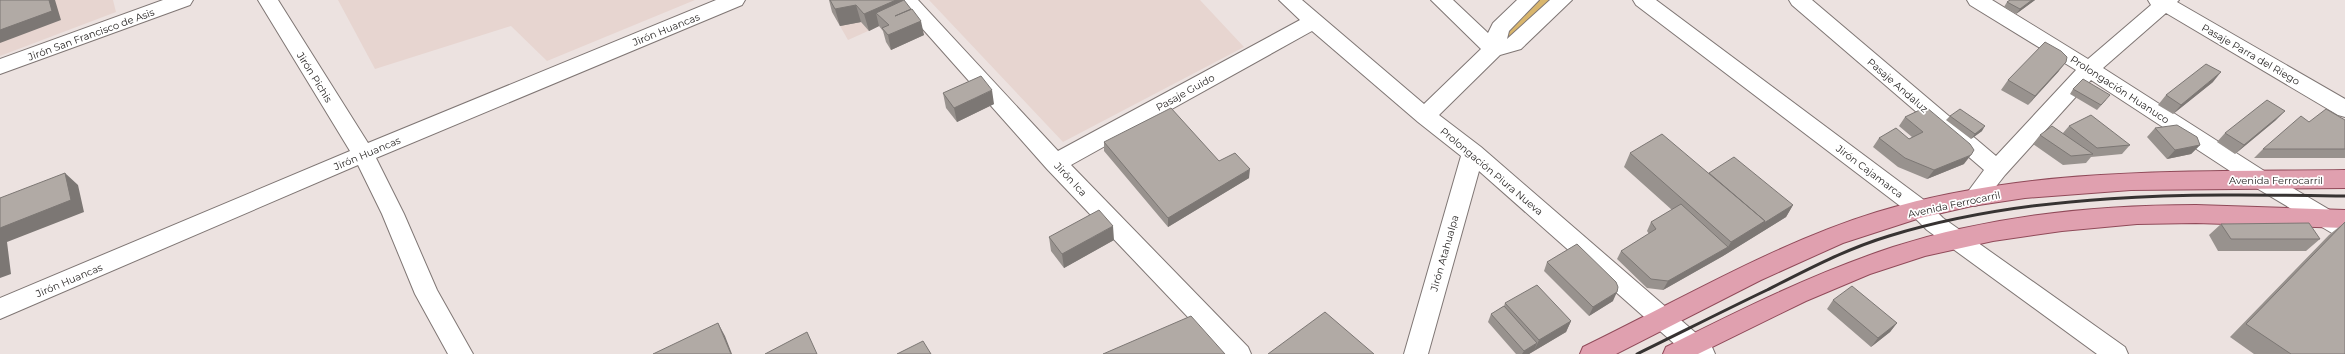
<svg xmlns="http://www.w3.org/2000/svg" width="2345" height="354" font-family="Montserrat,sans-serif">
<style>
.built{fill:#e7d5d0}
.green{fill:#d9b66d}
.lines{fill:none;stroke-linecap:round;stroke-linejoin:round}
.street-casing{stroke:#7f7674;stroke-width:2}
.primary-casing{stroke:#904a59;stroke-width:2}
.street{fill:#fff;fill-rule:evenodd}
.primary{fill:#e0a0af;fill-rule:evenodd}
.rail{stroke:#373332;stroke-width:3}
.wall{fill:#98928e}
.shaded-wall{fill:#7c7774}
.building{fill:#b1aaa5;stroke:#7c7774}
.labels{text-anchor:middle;stroke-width:3.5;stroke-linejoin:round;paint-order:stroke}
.street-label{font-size:10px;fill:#211e1d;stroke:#fff}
</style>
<rect width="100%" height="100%" fill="#ece2e0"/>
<path class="built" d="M0,0H113L116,12L0,56Z
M338,0H695L547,61L511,26L375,69Z
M929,0H1200L1244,47L1063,142Z
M832,12L906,14L848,40Z"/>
<path class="green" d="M1535,0H1557L1519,34L1503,41V28Z"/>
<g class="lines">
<defs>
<path id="street" d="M163,0H193L190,5L0,74V59Z
M258,0H278L368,143L716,0H745L742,5L376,158L404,214L437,290L473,354H448L415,294L382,214L358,165L0,319V298L350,151Z
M897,0H918L1058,151L1300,20L1279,0H1302L1424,104L1481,49L1431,0H1453L1488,33L1493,23L1517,0H1539L1509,31L1507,39L1550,0H1572L1521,49L1500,55L1439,115L1481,147L1712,347L1715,354H1686L1479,171L1428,354H1404L1461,156L1418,122L1312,31L1071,165L1248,347L1251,354H1223L1047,169Z
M1633,0H1656L1928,203L1943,218L2125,347L2128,354H2097L1927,230L1912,215L1636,5Z
M1789,0H1812L1996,156L2076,70L1970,5L1967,0H1992L2088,59L2151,5L2148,0H2179L2177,2L2345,99V117L2338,115L2166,13L2103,68L2269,174L2345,219V239L2337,236L2253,186L2091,80L2005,175L1983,203L1975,206L1967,203L1964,197L1984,170L1792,5Z"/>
<path id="primary" d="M2345,170V188L2131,190L2025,198L1972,206L1920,218L1843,243L1761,280L1616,354H1580L1583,347C1680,300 1774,244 1877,212C2029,166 2188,172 2345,170Z
M2196,205L2345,210V228L2196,223L2137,224L2062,231L1993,241L1925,256L1870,274L1806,301L1698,354H1663L1666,347C1740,310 1814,273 1893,247C1990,216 2095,205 2196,205Z"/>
</defs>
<use href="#street" class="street-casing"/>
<use href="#primary" class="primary-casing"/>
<use href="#street" class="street"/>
<use href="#primary" class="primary"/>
<path class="rail" d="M1637,354C1680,333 1723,311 1767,290C1806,270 1846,249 1889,236C2036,191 2192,194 2345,196"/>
</g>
<path class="wall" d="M829,0H903L911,9L924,35L891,50L886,42L883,31L879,26L869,31L861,22L840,26L832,12Z
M2010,0H2035L2016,14L2004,7L2007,2Z
M2059,71L2028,105L2001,90L2008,80Z
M2213,82L2173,114L2158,105L2166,95Z
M2073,89L2106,100L2097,110L2070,94Z
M943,93L994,104L957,122L946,108Z
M1950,116L1982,131L1971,139L1946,120Z
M1905,117L1964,164L1927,179L1898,167L1873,147L1879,138L1909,139L1912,137L1899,126Z
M2276,120L2235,154L2217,142L2225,133Z
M2345,120V158H2254L2263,149L2309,122Z
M2069,126L2130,145L2122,154L2091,157L2086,163L2063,165L2033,144L2040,135L2063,133Z
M2155,128L2200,145L2191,154L2167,159L2147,137Z
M1104,142L1219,161L1249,178L1168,227L1104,151Z
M1630,153L1709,173L1793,205L1786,217L1723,256L1663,290L1647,288L1617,259L1621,251L1649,234L1647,231L1651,222L1672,210L1624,167Z
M2345,222V354H2254L2230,337L2329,235Z
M2221,224L2320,239L2306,251H2218L2209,235Z
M1049,237L1114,240L1064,268L1051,251Z
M1547,262L1613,301L1589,316L1544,271Z
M1833,300L1897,323L1890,332L1871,347L1827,309Z
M1505,303L1571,321L1566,332L1529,354H1516L1488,322L1491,314L1504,306Z"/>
<path class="shaded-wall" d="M49,0H55L61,20L0,43V30Z
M896,0H903L906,11L911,9L914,23L921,21L924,35L891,50L888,35L898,31L876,13L879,26L869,31L864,14Z
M2032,0H2035L2016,14L2020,9Z
M856,5L861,22L840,26L835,9Z
M2066,62L2059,71L2028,105L2035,96Z
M2221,72L2213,82L2173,114L2181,105Z
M992,90L994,104L957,122L954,108Z
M2285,111L2276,120L2235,154L2244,145Z
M1985,126L1982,131L1971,139L1975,134Z
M2200,145L2191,154L2167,159L2175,150Z
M1971,155L1964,164L1927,179L1934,170Z
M1250,169L1249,178L1168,227V218Z
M65,173L78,185L84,212L7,242L11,274L0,278V228Z
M1793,205L1786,217L1757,235L1764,223Z
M1765,221L1757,235L1723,256L1663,290L1668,281L1728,247L1731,242Z
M1113,226L1114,240L1064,268L1062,254Z
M1617,292L1613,301L1589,316L1593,307Z
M1571,321L1566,332L1534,351L1539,340Z
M718,323L725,336L732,354H731Z
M1897,323L1890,332L1871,347L1878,338Z
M1537,343L1534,351L1529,354H1522L1524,351Z"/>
<path class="building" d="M0,0H49L52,11L0,30Z
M830,0H896L864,14L856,5L835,9Z
M904,0L911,9L895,16L912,9L921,21L888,35L882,28L889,25L876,13Z
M2010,0H2032L2020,9L2007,2Z
M2045,42L2061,51L2067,57L2066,62L2035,96L2008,80Z
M2206,64L2221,72L2181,105L2166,95Z
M981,76L992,90L954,108L943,93Z
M2083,79L2110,95L2101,105L2073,89Z
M2267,100L2285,111L2244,145L2225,133Z
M1926,107L1970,144L1974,150L1971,155L1934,170L1905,158L1879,138L1896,128L1909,139L1923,132L1905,117Z
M1171,108L1219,161L1235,153L1250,169L1168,218L1104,142Z
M1960,109L1985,126L1975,134L1950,116Z
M2326,109L2345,120V149H2263L2301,116L2309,122Z
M2091,115L2130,145L2097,148L2069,126Z
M2177,125L2197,137L2200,145L2175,150L2155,128Z
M2052,126L2093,154L2071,156L2040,135Z
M1662,134L1765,221L1731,242L1630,153Z
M1734,157L1793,205L1764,223L1765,221L1709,173Z
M65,173L71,200L0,228V198Z
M1681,204L1728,247L1668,281L1651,279L1621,251L1656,229L1651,222Z
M1099,210L1113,226L1062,254L1049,237Z
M2345,222V354H2291L2246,324Z
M2309,223L2320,239H2231L2221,224Z
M1577,244L1616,282L1618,287L1617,292L1593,307L1547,262Z
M1537,285L1571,321L1539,340L1505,303Z
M1852,286L1897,323L1878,338L1833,300Z
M1504,306L1537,343L1524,351L1491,314Z
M1325,312L1374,354H1268Z
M1191,316L1225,354H1103Z
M718,323L731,354H653Z
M807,332L817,354H765Z
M923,341L931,354H897Z"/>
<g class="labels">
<g class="street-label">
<text transform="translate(666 29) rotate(-22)" y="4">Jirón Huancas</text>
<text transform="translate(91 34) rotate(-20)" y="4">Jirón San Francisco de Asis</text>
<text transform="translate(2251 54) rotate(30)" y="4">Pasaje Parra del Riego</text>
<text transform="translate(315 77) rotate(58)" y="4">Jirón Pichis</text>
<text transform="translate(1898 85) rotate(41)" y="4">Pasaje Andaluz</text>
<text transform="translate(2120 89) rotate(33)" y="4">Prolongación Huanuco</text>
<text transform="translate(1185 92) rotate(-29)" y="4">Pasaje Guido</text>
<text transform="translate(367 153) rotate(-23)" y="4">Jirón Huancas</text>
<text transform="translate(1492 171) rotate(40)" y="4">Prolongación Piura Nueva</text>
<text transform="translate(1870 171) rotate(37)" y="4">Jirón Cajamarca</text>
<text transform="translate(1071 179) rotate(47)" y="4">Jirón Ica</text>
<text x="2276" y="184">Avenida Ferrocarril</text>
<text transform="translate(1954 204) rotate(-12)" y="4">Avenida Ferrocarril</text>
<text transform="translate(1444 253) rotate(-74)" y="4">Jirón Atahualpa</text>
<text transform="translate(69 280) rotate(-23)" y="4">Jirón Huancas</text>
</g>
</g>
</svg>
